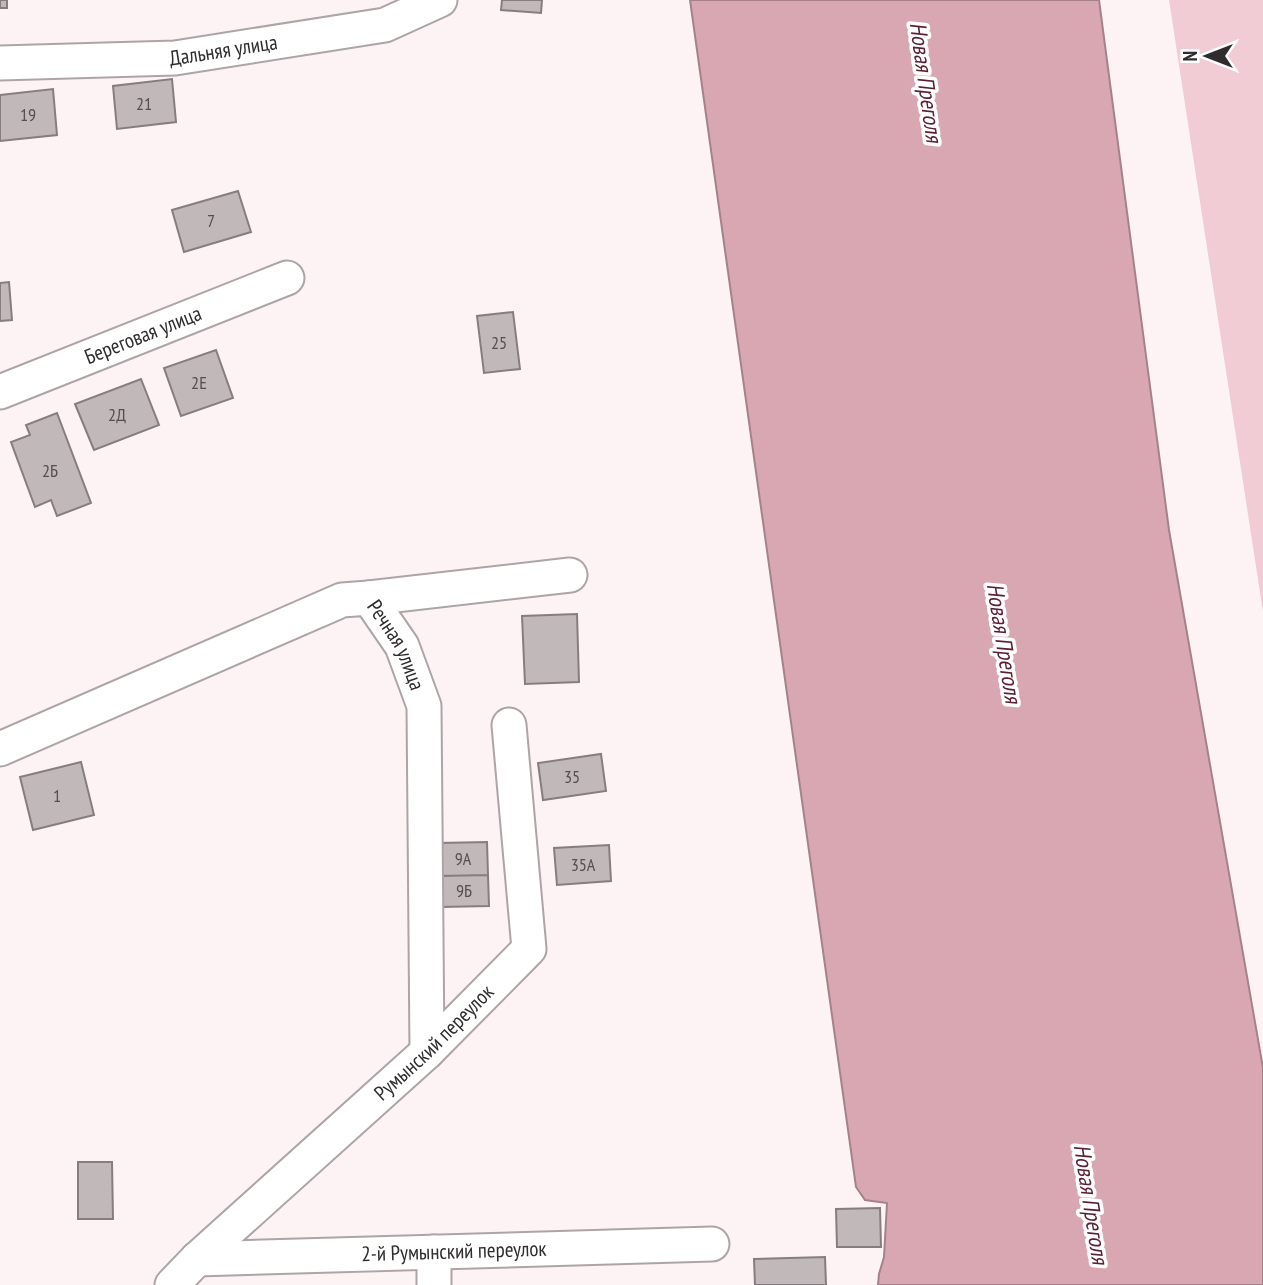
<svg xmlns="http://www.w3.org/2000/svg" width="1263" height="1285" font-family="'PT Sans Narrow',sans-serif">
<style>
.green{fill:#f1ccd4}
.water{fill:#d8a7b2;stroke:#a5828a;stroke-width:2}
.building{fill:#c1b8ba;stroke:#857d7f;stroke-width:2}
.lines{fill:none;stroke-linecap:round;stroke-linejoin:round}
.minor-casing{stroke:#ada4a6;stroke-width:37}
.minor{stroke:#fff;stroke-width:33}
.labels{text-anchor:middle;stroke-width:7;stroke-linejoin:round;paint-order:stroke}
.number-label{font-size:18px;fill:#544f50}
.street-label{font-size:21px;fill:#2f2c2d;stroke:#fff}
.water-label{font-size:23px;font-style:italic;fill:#5b2033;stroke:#fff}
</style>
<rect width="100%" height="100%" fill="#fdf3f5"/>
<path class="green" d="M1169,0H1263V612Z"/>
<path class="water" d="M690,0H1099L1169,530L1263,1068V1285H878L879,1274L884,1257L887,1203L865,1200L856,1187Z"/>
<path class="building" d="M0,0H7V8H0Z
M502,0H542L541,13L501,10Z
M172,79L176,122L117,129L113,86Z
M53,89L57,135L0,141V95Z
M238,191L251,232L184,252L172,210Z
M9,282L12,320L0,321V283Z
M513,312L520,369L484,373L477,316Z
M216,350L233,398L181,416L164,368Z
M141,379L159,425L94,450L75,404Z
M57,413L91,503L57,516L51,500L35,507L11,442L30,435L26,425Z
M577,614L579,682L525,684L522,616Z
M601,754L606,791L543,800L538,763Z
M81,762L94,815L33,830L20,777Z
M487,842L488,875L440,876L439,843Z
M609,845L611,881L557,885L554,848Z
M488,875L489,906L441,907L440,876Z
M78,1162H112L113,1219H78Z
M880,1208L881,1247H837L836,1209Z
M825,1257L826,1285H755L754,1259Z"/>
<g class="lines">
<defs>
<g id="minor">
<path id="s1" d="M0,63L175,58L385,25L440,0"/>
<path id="s2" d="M0,392L287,278"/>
<path d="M369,598L570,575"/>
<path id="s3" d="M0,749L342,600L369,598L402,646L424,706L427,1052"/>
<path id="s4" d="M197,1259L712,1244"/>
<path id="s5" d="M172,1285L197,1259L427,1052L529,949L509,725"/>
<path d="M434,1285V1252"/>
</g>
</defs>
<use href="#minor" class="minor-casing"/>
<use href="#minor" class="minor"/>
</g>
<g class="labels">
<g class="number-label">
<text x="144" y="110">21</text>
<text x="28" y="121">19</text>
<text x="211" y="227">7</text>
<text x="499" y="349">25</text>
<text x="199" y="389">2Е</text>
<text x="117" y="421">2Д</text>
<text x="50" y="477">2Б</text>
<text x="572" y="783">35</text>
<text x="57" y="802">1</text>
<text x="463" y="865">9А</text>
<text x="583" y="871">35А</text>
<text x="464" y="897">9Б</text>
</g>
<g class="street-label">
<text dy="7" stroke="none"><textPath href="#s1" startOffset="224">Дальняя улица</textPath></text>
<text dy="7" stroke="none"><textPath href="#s2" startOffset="154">Береговая улица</textPath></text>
<text dy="7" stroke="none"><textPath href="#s3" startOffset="455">Речная улица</textPath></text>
<text dy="7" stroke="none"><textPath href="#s5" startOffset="357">Румынский переулок</textPath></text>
<text dy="7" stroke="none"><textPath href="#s4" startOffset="257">2-й Румынский переулок</textPath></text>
</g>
<g class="water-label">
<text transform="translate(926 82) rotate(82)" y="8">Новая Преголя</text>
<text transform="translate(1004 643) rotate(81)" y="8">Новая Преголя</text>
<text transform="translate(1091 1204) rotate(81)" y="8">Новая Преголя</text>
</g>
</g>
<g transform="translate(1207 56) rotate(270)" stroke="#ffffff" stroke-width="5" paint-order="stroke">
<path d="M0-5L12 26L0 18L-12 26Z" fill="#2f2c2d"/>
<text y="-10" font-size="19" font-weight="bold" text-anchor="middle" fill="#2f2c2d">N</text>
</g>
</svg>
